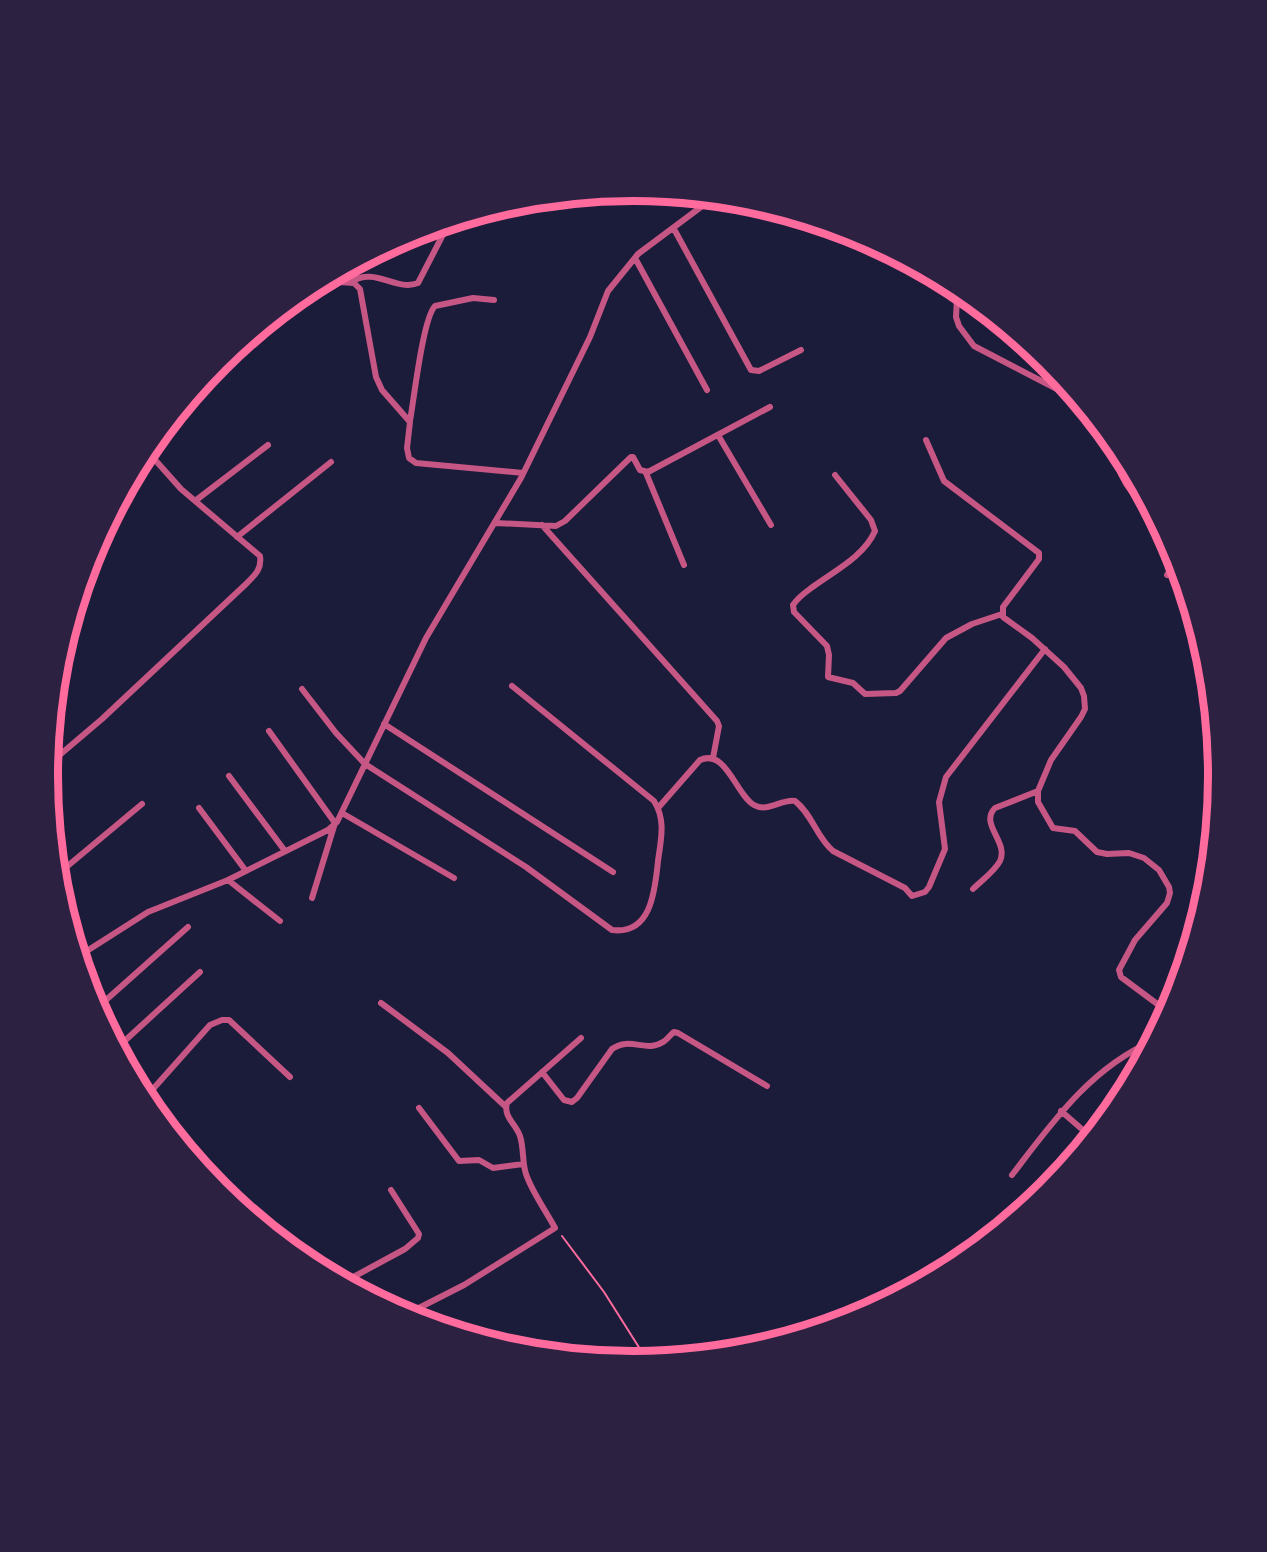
<svg xmlns="http://www.w3.org/2000/svg" width="1267" height="1552" font-family="'PT Sans Narrow',sans-serif">
<style>
.lines{fill:none;stroke-linecap:round;stroke-linejoin:round}
.path{stroke:#ff6b9d;stroke-width:2}
.minor{stroke:#c65784;stroke-width:6}
.rim{fill:none;stroke:#ff6b9d;stroke-width:8}
</style>
<rect width="100%" height="100%" fill="#1b1b3a"/>
<g class="lines">
<path class="path" d="M562,1236L604,1292L647,1360"/>
<path class="minor" d="M674,229L751,370L759,371L801,350
M635,258L707,390
M324,281L354,283L360,289L376,377L382,390L410,422L407,448L409,458L416,463L523,473
M351,282C375,266 396,292 418,283L449,223
M960,290L957,298L956,317L959,326L974,346L1080,401
M410,421C414,399 423,318 435,306L473,298L494,300
M718,435L771,525
M926,440L944,481L1039,553V559L1003,607V617L1032,638L1064,667L1081,688L1084,696L1085,709L1081,717L1051,760L1038,791V802L1053,828L1075,831L1097,852L1107,854L1129,853L1144,858L1159,870L1169,887L1170,893L1167,903L1135,940L1119,970L1121,977L1168,1012
M1115,444C1115,477 1132,495 1155,515
M646,473L684,565
M835,475L871,520L875,531C864,556 836,570 814,586C806,592 799,596 793,605L794,612L827,646L829,655L828,677L853,683L865,694L896,693L900,691L946,638L972,624L1002,614
M195,501L268,445
M496,523L556,526L565,521L631,457H633L640,470L648,472L770,407
M542,525L717,721L719,726L713,758
M237,537L331,462
M1167,575L1177,559
M302,689L336,733L365,764L526,867L612,930C652,935 655,889 658,861C661,839 666,820 654,801L512,686
M384,724L613,872
M269,731L335,823L312,898
M49,764L102,719L246,584C255,575 262,569 260,556L181,489L157,462L153,458L142,459
M229,776L285,851
M199,808L246,871
M658,808L700,760C726,748 736,795 754,805C767,813 781,799 795,801C812,814 817,838 833,851L905,888L912,896L925,892L929,887L945,849L939,802L946,777L1045,649
M342,813L454,878
M58,874L142,804
M228,880L280,921
M973,889C981,881 995,871 1000,861C1009,842 979,824 995,808L1038,791
M79,956L148,912L228,880L328,830L337,822L426,638L521,478L590,337L608,291L638,254L713,198
M381,1003L448,1053L506,1107
M97,1008L188,927
M118,1047L200,972
M542,1072L564,1100L572,1102L577,1098L612,1049C630,1036 646,1053 663,1042C667,1040 670,1035 674,1032L678,1033L767,1086
M145,1098L210,1025L222,1020H229L290,1077
M419,1108L459,1161L479,1160L493,1168L523,1164
M1061,1111L1091,1137
M1012,1175C1051,1124 1091,1067 1153,1041
M344,1282L405,1249L418,1238L419,1234L391,1190
M405,1315L464,1285L555,1228C546,1211 532,1192 526,1174C522,1162 524,1148 520,1136C516,1124 503,1117 507,1103L581,1038"/>
</g>
<path d="M0 0H1267V1552H0ZM58 776a575 575 0 1 1 1150 0a575 575 0 1 1-1150 0Z" fill="#2d2142" fill-rule="evenodd"/>
<path class="rim" d="M58 776a575 575 0 1 1 1150 0a575 575 0 1 1-1150 0Z"/>
</svg>
